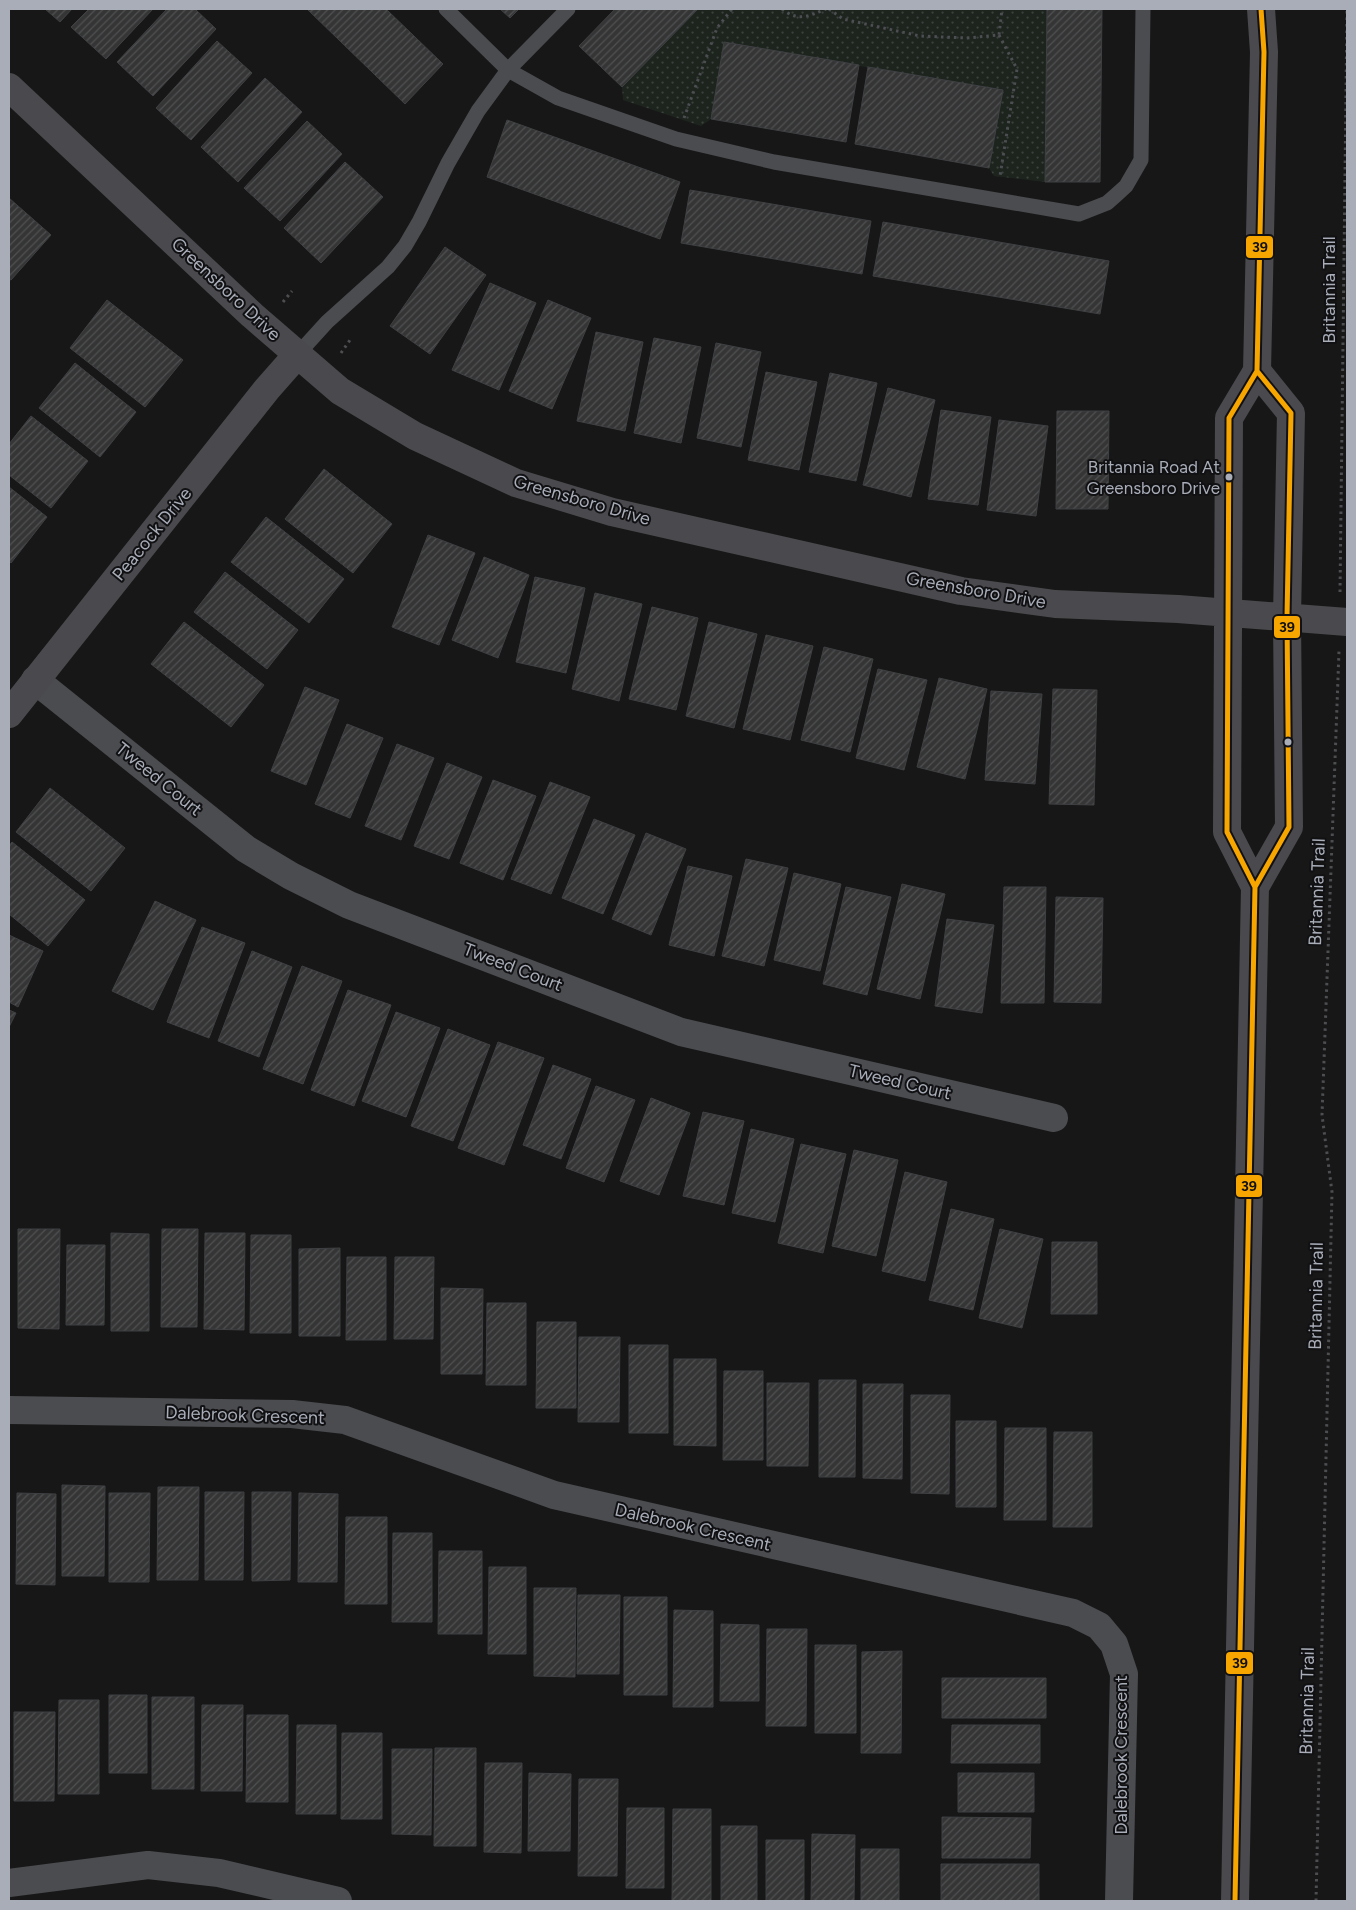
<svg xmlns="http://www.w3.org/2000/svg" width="1356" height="1910" font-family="Figtree,sans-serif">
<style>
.park{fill:url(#park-dots)}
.building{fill:url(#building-hatch);stroke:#3f4043}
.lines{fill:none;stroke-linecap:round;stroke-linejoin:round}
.path{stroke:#4d4e52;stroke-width:3;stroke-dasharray:2.5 4;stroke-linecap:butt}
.lane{stroke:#4b4c50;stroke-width:15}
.street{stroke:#4b4c50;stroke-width:28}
.secondary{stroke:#4a4a4e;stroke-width:28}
.bus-1-casing{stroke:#111113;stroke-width:9}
.bus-1{stroke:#f7a600;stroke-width:5}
.bus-dot{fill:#a8adb8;stroke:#111113;stroke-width:2}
.labels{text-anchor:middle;stroke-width:4;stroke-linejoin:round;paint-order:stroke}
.bus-label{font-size:17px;fill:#a8adb8;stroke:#111113;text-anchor:end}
.street-label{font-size:18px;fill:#a8adb8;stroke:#111113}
.line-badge{stroke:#111113;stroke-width:2}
.pale-badge-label{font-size:14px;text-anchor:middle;font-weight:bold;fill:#111}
</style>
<defs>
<pattern id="park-dots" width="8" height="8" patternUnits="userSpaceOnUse" patternTransform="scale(1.25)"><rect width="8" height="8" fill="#1d241e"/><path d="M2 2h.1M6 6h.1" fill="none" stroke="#3b413d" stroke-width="1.8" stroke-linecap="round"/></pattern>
<pattern id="building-hatch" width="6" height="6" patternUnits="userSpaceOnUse" patternTransform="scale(1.25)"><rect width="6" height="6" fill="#353536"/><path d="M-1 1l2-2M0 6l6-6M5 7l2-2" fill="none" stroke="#4f5051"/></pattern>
</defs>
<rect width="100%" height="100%" fill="#171717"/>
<path class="park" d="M698,9H1047L1045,182L994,176L989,168L1002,90L724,43L711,119L701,126L623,100L622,87Z"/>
<path class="building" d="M45,9H72L60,22Z
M89,9H153L106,59L71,27Z
M167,9H195L216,29L153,96L117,62Z
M307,9H386L443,64L405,104Z
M500,9H519L510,18Z
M615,9H698L622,87L579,46Z
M1047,9H1102L1100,182H1045Z
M217,41L252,73L191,140L156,108Z
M724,42L859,65L846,142L711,119Z
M868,67L1003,90L989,168L855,144Z
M265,78L302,112L238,182L201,147Z
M507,120L680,182L660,239L487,177Z
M307,121L342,154L280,221L244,188Z
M345,162L383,197L321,263L284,228Z
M690,190L871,221L862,274L681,243Z
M9,198L51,235L11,280L9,279Z
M883,222L1109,261L1100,314L873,276Z
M445,247L486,275L430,354L390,326Z
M490,283L536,303L499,390L452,370Z
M107,300L183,360L145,407L70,348Z
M548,300L591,318L552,409L509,391Z
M596,332L643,342L625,431L577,421Z
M654,338L701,347L681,443L634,433Z
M716,343L761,352L741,447L697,438Z
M75,363L136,412L100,457L39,408Z
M766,372L817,382L799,470L748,460Z
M830,373L877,383L856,481L809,472Z
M888,388L935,400L911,497L863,485Z
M941,410L991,417L978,505L928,499Z
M1057,411H1109L1108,509H1056Z
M31,416L88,461L51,508L9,475V444Z
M999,420L1048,426L1036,516L987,510Z
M324,469L392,524L353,573L285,519Z
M9,487L47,517L11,563L9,561Z
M266,517L344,579L309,623L231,562Z
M428,535L475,553L439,645L392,627Z
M484,557L529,575L498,658L452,640Z
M225,572L298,630L267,669L194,612Z
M535,577L585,588L566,673L516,662Z
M595,593L642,604L619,701L572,689Z
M652,607L698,618L676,710L629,699Z
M184,622L264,685L231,727L151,664Z
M709,622L757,634L734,728L686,716Z
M766,635L813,646L790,740L743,729Z
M824,647L873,659L850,752L801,740Z
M878,669L927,680L904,770L856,758Z
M939,678L987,689L965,779L917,767Z
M305,687L339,700L306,785L271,771Z
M1053,689L1097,690L1094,805L1049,804Z
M991,691L1042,694L1035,784L985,780Z
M347,724L383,738L350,818L315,804Z
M397,744L434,758L401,840L365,826Z
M447,763L482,777L449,859L414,846Z
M493,780L536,796L503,880L460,863Z
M550,782L590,797L551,894L511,879Z
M50,788L125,848L91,891L16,832Z
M594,819L635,835L603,914L562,898Z
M646,833L686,849L651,935L612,919Z
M12,842L85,900L48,946L9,914V846Z
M746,859L788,868L764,966L722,956Z
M688,866L732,876L714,956L669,945Z
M794,873L841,884L820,971L774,960Z
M902,884L945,894L920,999L877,989Z
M846,887L891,897L867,995L823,984Z
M1004,887H1046L1044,1003H1001Z
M1056,897L1103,898L1101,1003L1054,1002Z
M155,901L196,920L153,1010L112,991Z
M947,919L994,925L982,1013L935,1006Z
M202,927L245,943L209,1038L167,1022Z
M9,935L43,951L18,1007L9,1002Z
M252,951L292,967L259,1057L218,1041Z
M302,966L342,981L303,1084L263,1069Z
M348,990L391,1005L354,1106L311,1090Z
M9,1010L16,1013L9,1027Z
M396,1012L440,1028L406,1117L362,1101Z
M448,1029L490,1045L453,1141L411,1126Z
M498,1042L544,1058L504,1165L458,1148Z
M553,1065L591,1079L561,1159L523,1145Z
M596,1086L635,1100L604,1182L566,1168Z
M651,1098L690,1113L659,1195L620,1181Z
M703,1112L744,1121L724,1205L683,1196Z
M751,1129L794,1139L775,1222L732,1213Z
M801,1144L846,1154L823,1253L778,1243Z
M854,1150L898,1160L876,1256L832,1246Z
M905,1172L947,1182L925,1281L882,1271Z
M951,1209L994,1219L973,1310L929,1300Z
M18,1229H60L59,1329L18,1328Z
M162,1229H198L197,1327H161Z
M1000,1229L1043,1239L1022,1328L979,1318Z
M111,1233L149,1234V1331H111Z
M205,1233H245L244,1330L204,1329Z
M251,1235H291V1333H250Z
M1052,1242H1097V1314H1051Z
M67,1245H105L104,1325H66Z
M340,1248V1336H299V1249Z
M347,1257H386V1340H346Z
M395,1257H434L433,1339H394Z
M441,1288L483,1289L482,1374H441Z
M487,1303H526V1385H486Z
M537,1322H576V1408H536Z
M579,1337H620L619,1422H578Z
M629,1345H668V1433H629Z
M674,1359H716V1446L674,1445Z
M724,1371H763V1460H723Z
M819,1380H856L855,1477H819Z
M767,1383H809L808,1466H767Z
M863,1384H903L902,1479L863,1478Z
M911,1395H950L949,1494L911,1493Z
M956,1421H996V1507H956Z
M1005,1428H1046V1520H1004Z
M1054,1432H1092V1527H1053Z
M62,1485L105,1486L104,1576H62Z
M158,1487H199L198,1580H157Z
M205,1492H244L243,1580H205Z
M252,1492H291L290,1580L252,1581Z
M17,1493L56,1494L55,1585L16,1584Z
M109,1493H150L149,1582H109Z
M299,1493L338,1494L337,1582H298Z
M346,1517H387V1604H345Z
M393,1533H432V1622H392Z
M439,1551H482V1634H438Z
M489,1567H526V1654H488Z
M534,1588H576L575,1677L534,1676Z
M578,1595H620L619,1674H577Z
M624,1597H667V1695H624Z
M674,1610L713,1611V1707H673Z
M721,1624L759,1625V1701H720Z
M767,1629H807L806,1726H766Z
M815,1645H856V1733H815Z
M902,1651L901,1753H861L862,1652Z
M942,1678H1046V1718H942Z
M109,1695H147V1773H109Z
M152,1697H194V1789H152Z
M59,1700H99V1794H58Z
M202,1705H243L242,1791H201Z
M14,1712H55L54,1801H14Z
M247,1715H288V1802H246Z
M297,1725H336V1814H296Z
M952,1725H1040V1763H951Z
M342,1733H382V1819H341Z
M435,1748H476V1846H434Z
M392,1749H432L431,1835L392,1834Z
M485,1763H522L521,1853L484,1852Z
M529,1773L571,1774L570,1851H528Z
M958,1773H1034V1812H958Z
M579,1779H618L617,1876H578Z
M627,1808H664V1888H626Z
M673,1809H711V1901H672Z
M942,1817L1031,1818L1030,1858H942Z
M721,1826H757V1901H721Z
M812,1834L855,1835L854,1901H811Z
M766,1840H804V1901H766Z
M861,1849H899V1901H861Z
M941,1864H1039V1901H941Z"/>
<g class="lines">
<path class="path" d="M782,9C798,22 809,16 826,9
M829,9L843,19L920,36L967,38L999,35L1002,9
M999,35L1017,69L1000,176
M684,118L717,28L732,9
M283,302L292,291
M341,353L350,340
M1340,592L1347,10
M1316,1901L1332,1192L1322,1115L1339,651"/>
<path class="lane" d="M446,9L508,70L558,98L676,139L774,162L1079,214L1107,203L1115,196L1126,186L1141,160L1143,9
M297,355L327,322L388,267L405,246L419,222L448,163L478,111L508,70L568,9"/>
<path class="street" d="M35,680L246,849L291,876L349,905L681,1032L1054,1118
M9,1410L292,1414L345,1420L554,1495L1073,1613L1099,1626L1114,1644L1124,1674L1119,1901
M9,1883L148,1865L219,1873L338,1901"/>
<path class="secondary" d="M9,87L252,315L340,391L415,436L516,483L612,512L961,591L1055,604L1178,609L1347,622
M9,714L267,389L297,355
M1255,887L1289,827L1287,617L1291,413L1257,371
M1235,1901L1255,887L1227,832L1229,418L1257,371L1264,52L1261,9"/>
<defs>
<path id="bus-1" d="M1255,887L1289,827L1287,617L1291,413L1257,371
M1235,1901L1255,887L1227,832L1229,418L1257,371L1264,52L1261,9"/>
</defs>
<use href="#bus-1" class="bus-1-casing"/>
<use href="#bus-1" class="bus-1"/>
</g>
<g class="bus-dot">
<circle cx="1229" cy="477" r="4.5"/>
<circle cx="1288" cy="742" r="4.5"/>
</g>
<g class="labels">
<g class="bus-label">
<text x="1220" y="473">Britannia Road At<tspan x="1220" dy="21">Greensboro Drive</tspan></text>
</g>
<g class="street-label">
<text transform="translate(226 289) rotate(43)" y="6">Greensboro Drive</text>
<text transform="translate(1329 290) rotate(-90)" y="6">Britannia Trail</text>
<text transform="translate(582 500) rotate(16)" y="6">Greensboro Drive</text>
<text transform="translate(152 534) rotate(-51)" y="6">Peacock Drive</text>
<text transform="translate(976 590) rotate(10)" y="6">Greensboro Drive</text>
<text transform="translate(159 779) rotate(39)" y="6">Tweed Court</text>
<text transform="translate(1317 892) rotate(-88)" y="6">Britannia Trail</text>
<text transform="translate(513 967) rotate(21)" y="6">Tweed Court</text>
<text transform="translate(900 1082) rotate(13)" y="6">Tweed Court</text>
<text transform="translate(1316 1296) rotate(-89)" y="6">Britannia Trail</text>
<text transform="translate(245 1415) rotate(2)" y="6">Dalebrook Crescent</text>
<text transform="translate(693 1527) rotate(13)" y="6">Dalebrook Crescent</text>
<text transform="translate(1307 1701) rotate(-89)" y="6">Britannia Trail</text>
<text transform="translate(1121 1755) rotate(-90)" y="6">Dalebrook Crescent</text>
</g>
</g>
<g class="line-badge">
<rect x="1245" y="235" width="29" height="24" rx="5" fill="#f7a600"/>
<rect x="1273" y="615" width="28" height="24" rx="5" fill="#f7a600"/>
<rect x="1235" y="1174" width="28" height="24" rx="5" fill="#f7a600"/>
<rect x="1225" y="1651" width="29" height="24" rx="5" fill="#f7a600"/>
</g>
<g class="pale-badge-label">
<text x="1260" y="252">39</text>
<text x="1287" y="632">39</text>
<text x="1249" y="1191">39</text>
<text x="1240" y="1668">39</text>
</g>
<rect width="1356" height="1910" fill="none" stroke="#a8adb8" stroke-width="20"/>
</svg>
